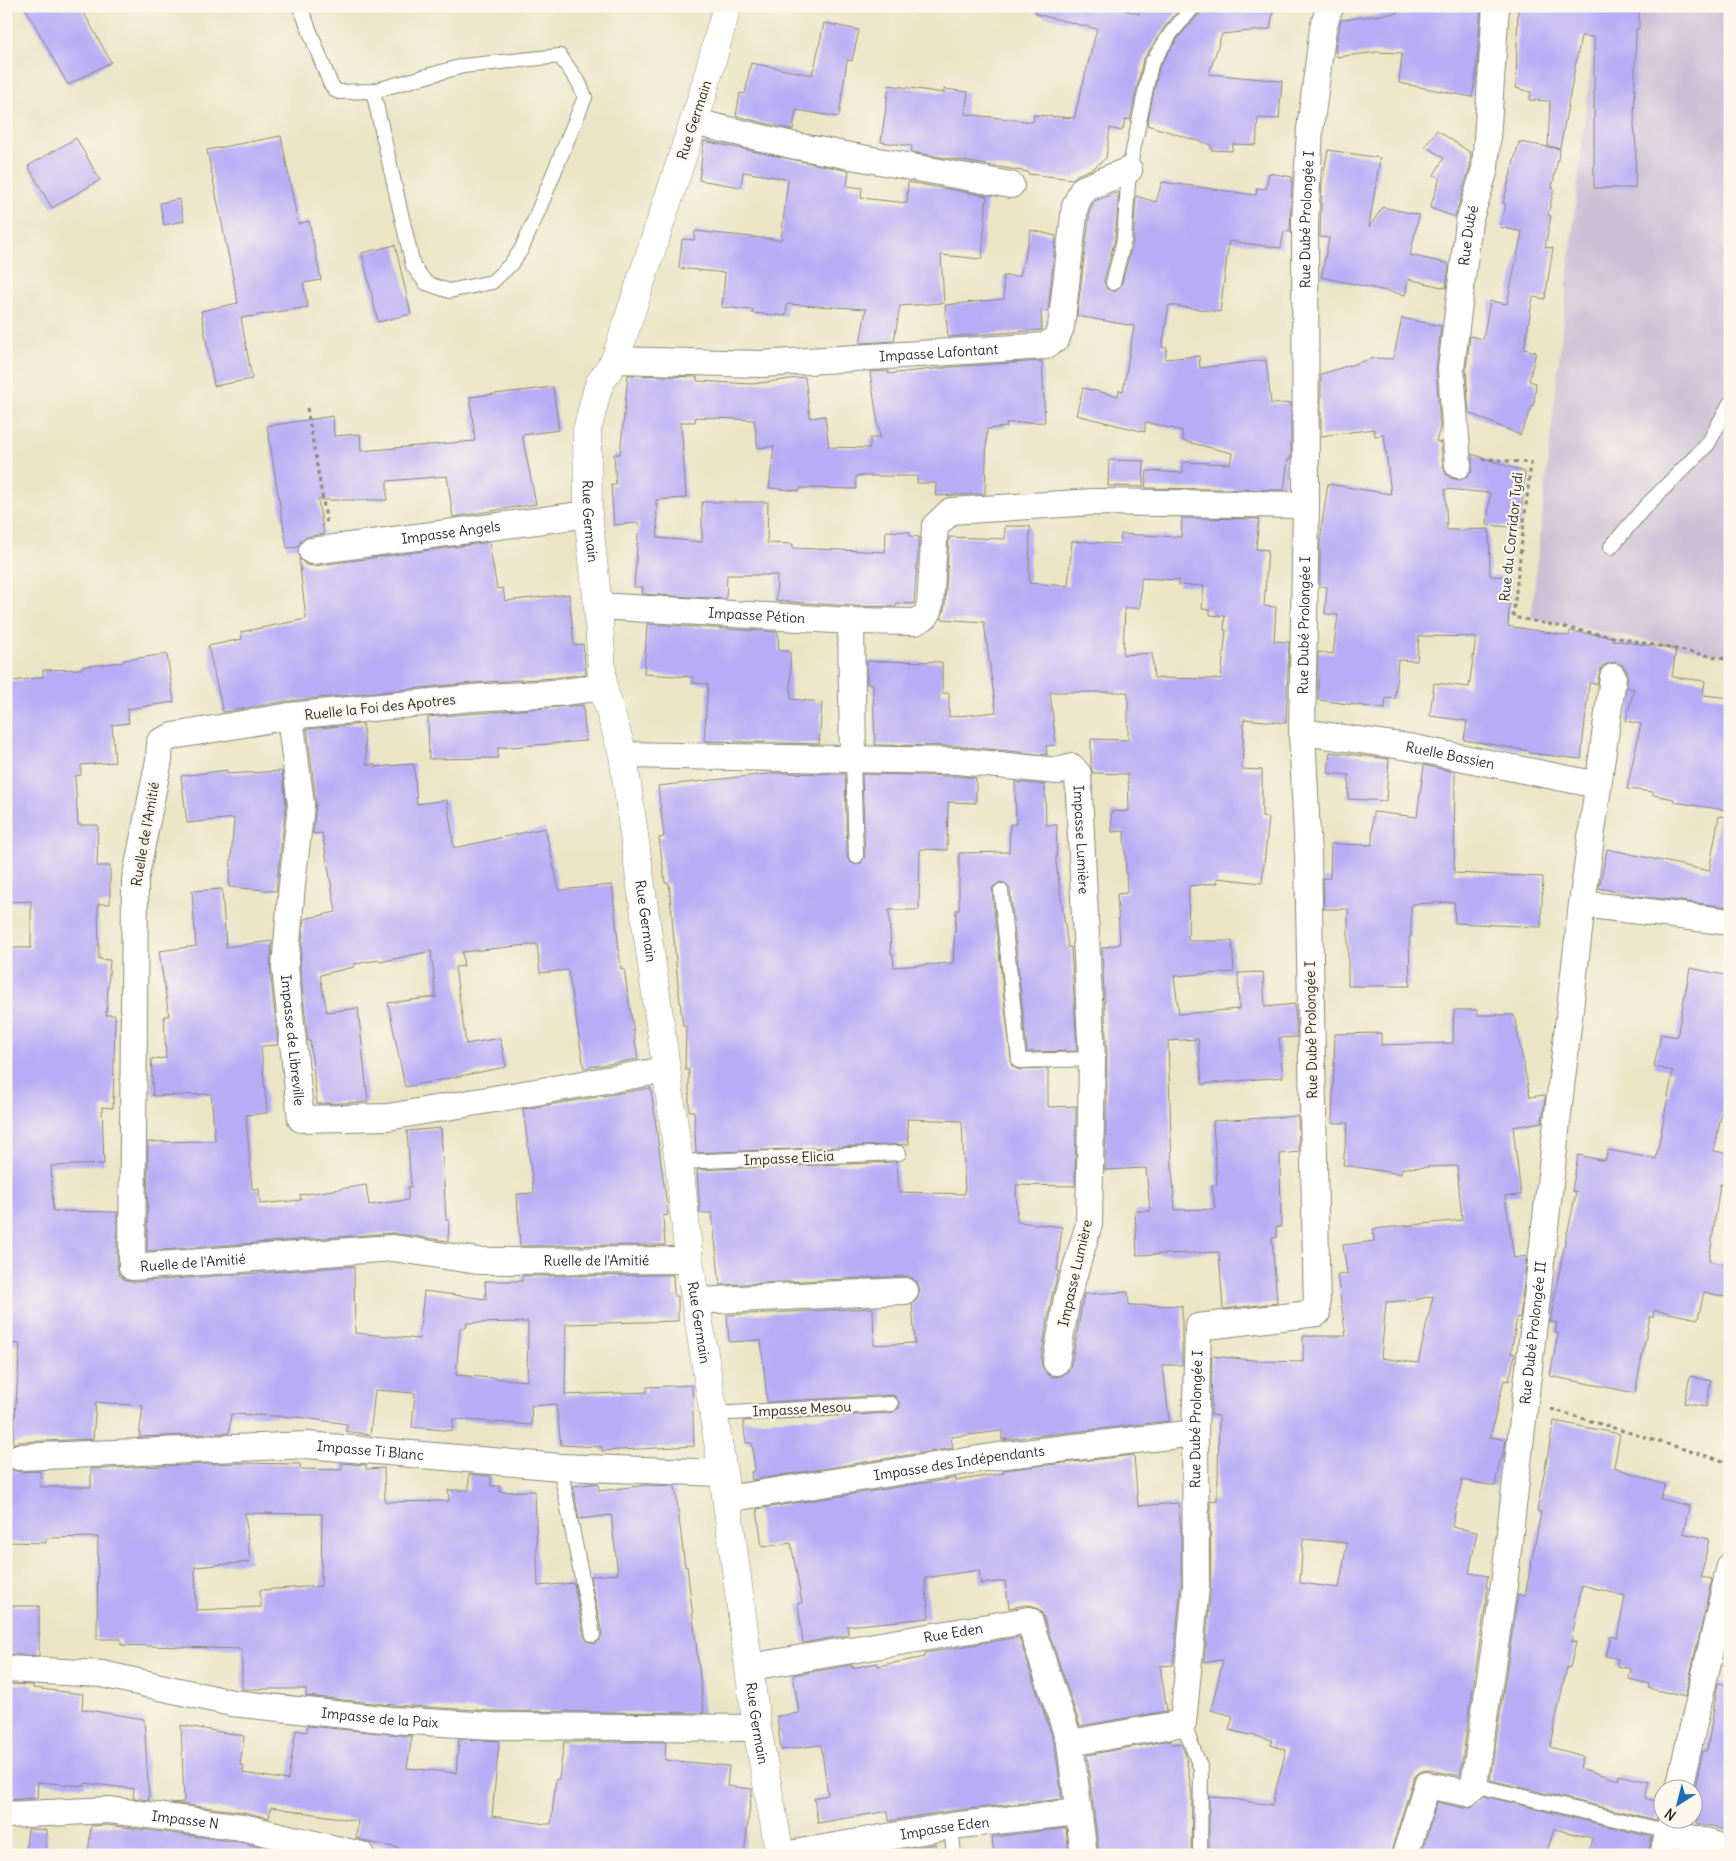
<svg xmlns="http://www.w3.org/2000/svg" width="1736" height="1861" font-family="Delius,sans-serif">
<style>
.industrial{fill:#cbbfd5}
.building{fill:#b7acf5;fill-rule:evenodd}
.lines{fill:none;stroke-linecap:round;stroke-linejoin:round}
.service-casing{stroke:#8b8878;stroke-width:16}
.minor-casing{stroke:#8b8878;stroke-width:28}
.tertiary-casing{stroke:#8b8878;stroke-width:29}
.path{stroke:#8b8878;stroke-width:3;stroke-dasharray:4 4;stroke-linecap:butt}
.service{stroke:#fff;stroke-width:14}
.minor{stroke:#fff;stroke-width:26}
.tertiary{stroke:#fff;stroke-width:28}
.labels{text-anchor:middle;stroke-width:4.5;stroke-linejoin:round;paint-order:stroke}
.street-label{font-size:14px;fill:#2b2b2b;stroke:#fbf7ec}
</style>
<rect width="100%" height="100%" fill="#fbf7ec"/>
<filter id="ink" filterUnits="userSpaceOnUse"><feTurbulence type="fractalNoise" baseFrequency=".02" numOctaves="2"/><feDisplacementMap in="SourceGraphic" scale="10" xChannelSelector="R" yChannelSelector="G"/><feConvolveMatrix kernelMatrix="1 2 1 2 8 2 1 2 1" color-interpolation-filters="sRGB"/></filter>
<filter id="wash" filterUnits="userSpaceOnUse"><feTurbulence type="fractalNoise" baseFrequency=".0096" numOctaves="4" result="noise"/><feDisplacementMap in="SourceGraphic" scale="20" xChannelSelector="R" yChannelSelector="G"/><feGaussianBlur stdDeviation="1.12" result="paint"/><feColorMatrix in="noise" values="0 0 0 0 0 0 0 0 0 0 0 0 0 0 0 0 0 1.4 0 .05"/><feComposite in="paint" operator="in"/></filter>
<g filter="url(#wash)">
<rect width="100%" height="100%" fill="#ebe5c6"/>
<path class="industrial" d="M1597,6H1730V657L1531,618Z"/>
<g id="blocks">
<path class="building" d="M24,6H80L111,62L68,85Z
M1036,6H1112L1139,14L1141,6H1182L1164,28L1143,60L1130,120L1126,119L1122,131L1110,128L1106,158L1094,168L1077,175L1073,179L1028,174V172L911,152L912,146L881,142L889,85L944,93V89L968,92L965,114L1033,122L1034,115L1074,118L1097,29L1036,14Z
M1203,6H1274L1270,29L1222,34L1209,74L1282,81L1279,119L1258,118L1256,145L1233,144L1232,151L1211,150V145L1147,125L1159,67L1178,38L1201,12Z
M1397,6L1464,8V6H1481L1476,74L1472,97L1399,83L1402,53L1377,52L1337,57L1335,49L1341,20L1397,13Z
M1518,6L1639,7V29H1636L1634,125L1636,146L1635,188H1594V37L1581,36L1560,148L1548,146L1550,101L1529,100L1531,92L1516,88Z
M824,23L859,30L852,61L847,60L839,117L796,110L793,130L736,116L740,93L745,94L751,63L812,75L813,69H814Z
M1437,130L1471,153L1470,166L1455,217L1430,208L1440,178L1434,175L1444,158L1425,146Z
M281,136L298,224L309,221L321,280L303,283L308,307L241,318L252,379L214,386L201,311L238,303L207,150Z
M76,138L100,180L52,208L28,166Z
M704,141L849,171L847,186L862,188L861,198L907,203L908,182L987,196L982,259L941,255L944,303L900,306L894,341L860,343L866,309L787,304L786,316L752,313L753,310L722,307L725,273L679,268L682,239L694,240L695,231L781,240L788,180V179L743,172L741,187L699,180Z
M1519,142L1560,149L1552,188L1554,189L1548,215L1551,216L1545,247L1553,248L1545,299L1533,297L1524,349L1536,352L1529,381L1536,383L1534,403L1520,435L1469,413L1466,369L1470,336L1483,339L1490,301L1507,304L1522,232L1500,227L1506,204L1503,203Z
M1328,150L1380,158L1369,227L1383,207L1419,215L1410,255L1449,264L1446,288L1408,279L1405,295L1321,277L1329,238L1320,237L1322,182Z
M1269,173L1292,177L1290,232L1284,231L1281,248L1229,241L1220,312L1169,305L1162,347L1167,348L1165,359L1199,356L1200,368L1266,360L1271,404L1291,403V459H1288L1284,490L1145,488L1147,471L1183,473V462L1230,464L1232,453L1183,441L1182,431L1145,422V432L1076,415L1083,388L1118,396L1119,390L1123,391L1134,326L1077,316L1090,210L1094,201L1119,192L1115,239L1104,281L1107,289L1115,292L1121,285L1133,242L1136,196L1156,202L1162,182L1256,195L1257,188L1266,189Z
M179,199L184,221L164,225L160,203Z
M1031,230L1056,236L1048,311L1041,310L1042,330L948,337L945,305L1004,299L1003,276H1020Z
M395,245L411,314L378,322L362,253Z
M1402,318L1441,326L1436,370L1440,428L1436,441L1441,443L1443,466L1446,474L1451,478L1459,480L1467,477L1472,471V454L1525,472L1520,528L1487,525L1490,493L1445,489L1447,530L1489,529L1490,576L1511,577L1508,626L1569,636L1570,631L1613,637L1612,640L1676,649L1672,677L1705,681L1703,695L1730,698V800L1725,810L1674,802V799L1653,795V792L1627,789L1641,724L1626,721L1634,689L1627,688V671L1623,665L1616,662L1608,663L1601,667L1597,684L1589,683L1581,759L1529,753L1530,751L1464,740L1467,721L1430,716L1434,683L1469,687L1476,637L1419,636L1417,661L1398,660L1395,699L1386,698L1385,709L1318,700V652L1333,654L1338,615L1325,614L1327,587L1320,586V543L1322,530H1321L1328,484L1391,494L1384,435L1375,436L1374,429L1321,436V374L1374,358L1393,359Z
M1042,361L1045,422L1006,423L1007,427L987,429L985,494L935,496L936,483H917V476H856V489L800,488V491L769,488L774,446L758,448L754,420L696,417L695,422H681L686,498L656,500L658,538L702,542V502H768L767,543L793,544V548L885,552L886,531L910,532V536L919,537L914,604L896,603V607L852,606L776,601L777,575H727L726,599L642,594L643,587H634L639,523L614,525L611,485H616L614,454H620L628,375L697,377V381L752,384L805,377L810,418L825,416L829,447L870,448V438H880L870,372L889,371L888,374L951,367Z
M553,387L559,430L522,435L536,504L453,517L447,476L387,481V500H318L324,534L310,536L302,539L298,547L287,548L267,426L333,416L334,436L360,434L361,451L475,441L470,397Z
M1109,460L1144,461L1143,487L1108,486Z
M1182,518L1259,519L1256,549L1268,550L1264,606L1276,607L1274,641L1289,642L1286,723L1244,719L1242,769L1262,770V817L1269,818L1262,883L1217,878L1218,883L1189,886L1188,941H1232L1234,972L1174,976L1179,1014L1239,1009L1238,973L1263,972L1265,1007L1295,1004L1297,1037L1279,1038L1283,1077L1202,1084L1198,1039L1168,1041L1172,1167L1175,1210L1215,1209L1212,1185H1217L1213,1121L1298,1116L1299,1152L1280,1154L1281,1227H1276L1277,1238H1272L1277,1303L1223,1309L1219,1252L1137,1255L1135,1211H1150L1146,1168L1105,1170L1107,1058L1102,948L1120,944L1117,894L1127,893L1124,831L1112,832L1111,812L1129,811L1128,774L1093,773L1091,767V739L1128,740V692H1050L1056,745L1046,746L1047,755L959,746L875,745L873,684H867V661L942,662V693H949V717L996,712L984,622L941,619L945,606L949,537L1005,539V526H1030L1029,583L1068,586L1072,541L1120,544L1121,534L1181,537ZM1141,578L1179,580V585L1204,586L1202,609L1210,610V615L1225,616L1224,630H1226L1221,679L1154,678L1152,653L1123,655L1125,608H1140Z
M489,542L497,589L503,588L505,601L569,594L574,645L583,644L586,674L555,678L471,683L288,701L223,712L208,646L242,639L241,632L306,619L299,558L306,565L314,566Z
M647,624L778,632L779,651H790L791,699L822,702L819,744L704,741L708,684L693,683V677L644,674Z
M167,654L174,702L127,709L129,723L112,725L115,762L81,765V775L75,776L78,825H98L97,866H110V904H98L99,959L110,960L106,1015H115L113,1108L102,1107L104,1164L51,1166L53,1211L117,1212V1267L119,1275L125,1280L133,1282L354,1266L355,1333L419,1339L424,1291L486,1299L485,1281H522V1276L673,1275L674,1296H678V1321L566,1324L565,1395L647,1392V1387L692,1385L694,1446L602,1451V1447L561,1445L556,1404L531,1406L532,1425L453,1419L452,1431L412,1427L415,1393L375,1390L370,1435L346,1431L347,1424L297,1417L231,1414L229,1433L139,1437L143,1406L96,1402L93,1439L18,1442L13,1444L20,1344L6,1343V948H31V901L6,902V682L43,677V670L82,669L81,667L123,662V660ZM528,1322L527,1381L456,1375L460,1328H466L467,1323Z
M583,705L586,741L498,748V758L429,759L428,717Z
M363,724L367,765L375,764V767L414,764L417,804L447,800L454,848L545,828L559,890L612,885L621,969H624L638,1059L584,1068L568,970L540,973L537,944L462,952L464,966L455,967L466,1044L500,1038L506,1067L405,1087L388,1003L436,997L431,951L380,962V960L354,964V967L320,975L327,1012L358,1008L368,1102L317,1104L310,1041H308L300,967L304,919L336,912L322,833L313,834L316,803L307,729Z
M1330,752L1389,759L1386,801L1348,799L1349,775L1328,773Z
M1424,765L1455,772L1454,873L1543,877L1541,927L1455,923L1454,902L1413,904V905L1411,906V937H1409L1410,986H1348V909H1324L1323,878H1330L1331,844L1372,845L1373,812L1417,817Z
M227,770V774L282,771L286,805L276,891L229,887L234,818L187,823L181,776Z
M777,773L845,774L847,856L849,861L856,865L861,863L865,856L862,774L957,776L976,778V803L948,802L947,850L920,849L919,910H889L891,954H893L894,967L953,963L956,910H959V853L1009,852L1010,824H1016L1015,782L1045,785L1046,825H1057L1056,863L1068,947H1071L1077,1051L1027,1052L1010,890L1005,883L1000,882L993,887L992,892L1012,1066L1019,1070L1048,1069V1107L1076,1106L1075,1186L1016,1185L1017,1222L1062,1227L1057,1271H1059L1052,1295L1041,1359L1042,1367L1046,1373L1053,1377L1062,1376L1068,1371L1071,1365L1084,1294L1128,1292L1129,1305L1182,1306V1365H1163L1169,1421L1002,1440V1431L951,1437L953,1448L752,1480L751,1472L755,1471L752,1443H746L743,1421L891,1413L899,1408L900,1403L895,1396L891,1395L767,1402L761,1340L729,1342L727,1315L873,1308L874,1345L915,1343L912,1304L918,1298L920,1290L918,1283L912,1278L904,1276L720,1285L712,1213H700L697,1170L897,1162L899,1192L965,1194L962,1121L907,1119L909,1144L696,1153L694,1111H689V1070H685L686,1026H683L678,985L669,883H665L659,838L664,837L658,786Z
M1719,816L1730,817V907L1630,895L1599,888L1607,849L1709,871Z
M222,889L226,947L272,941L270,968L278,1045L261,1046L267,1113L246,1115L252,1189H259L260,1204L301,1200L300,1195L366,1185L369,1205L408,1200V1187H411L407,1131L441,1128L446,1220H449L448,1241L392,1233L147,1251L148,1142L215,1141L211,1094L153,1096L151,1059L166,1058L164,1016H169L159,951L196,946L192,891Z
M1690,968L1730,976V1088L1727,1087L1714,1151L1730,1154V1186L1720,1184L1709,1261L1730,1266V1298L1704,1292L1698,1319L1654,1310L1653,1317L1650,1316L1635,1393L1550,1376L1558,1333L1555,1332L1557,1323L1550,1322L1567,1231H1568L1576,1192L1572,1191L1578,1155L1605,1161L1608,1150L1656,1159L1673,1071L1654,1067L1661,1034L1677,1037Z
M1454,1010H1477V1015H1514L1530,1097L1544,1095L1545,1097L1542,1122L1513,1127L1521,1195L1505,1196L1514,1258L1527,1256L1520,1318L1517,1317L1511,1353L1515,1354L1509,1381L1504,1380L1490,1437L1506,1440L1502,1460H1500L1495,1486L1462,1480L1452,1527L1477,1532L1469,1573L1488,1576L1486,1587H1488L1460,1776L1429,1770L1422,1771L1416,1775L1413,1780L1390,1855H1209V1796L1272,1805L1286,1750L1271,1745L1272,1740L1229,1730L1233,1716L1211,1710L1223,1660L1204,1662L1211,1586L1210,1501L1217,1500V1483H1218L1219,1416L1211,1415L1212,1356L1262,1361L1303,1362V1336H1346L1337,1275L1347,1274L1343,1245L1374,1241L1373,1229L1462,1220L1457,1166L1402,1168L1401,1174L1343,1165L1348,1123H1332L1335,1034L1381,1033V1045L1453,1043ZM1433,1296L1418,1363L1381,1358L1386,1302L1414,1300ZM1303,1539L1347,1543L1339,1588L1300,1583Z
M651,1088L668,1215L663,1216L665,1245L520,1246L517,1194L534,1193L523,1109Z
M1690,1376L1711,1381L1706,1407L1684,1403Z
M1554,1421L1620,1434L1614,1467L1665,1485L1660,1499L1689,1506L1683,1533L1709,1539L1701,1577L1712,1579L1685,1697L1648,1688L1649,1684L1629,1679L1631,1669L1617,1666L1618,1659L1606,1656L1611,1636L1617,1638L1625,1596L1582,1585L1571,1641L1576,1642L1570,1668L1567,1667L1553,1731H1554L1550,1747L1583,1756L1580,1768L1618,1780L1619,1775L1649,1782L1645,1798L1663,1803L1656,1820L1490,1780L1518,1594L1525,1596L1541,1512L1537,1511Z
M1134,1455L1138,1506L1178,1503L1181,1531V1585L1173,1665L1160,1666L1167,1711L1080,1726L1043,1615L1040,1610L1034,1606L1027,1605L1009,1608L1005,1581L981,1584L979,1570L925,1578L929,1618L847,1626L848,1635L803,1643L798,1603H802L791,1543L762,1547L757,1509L956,1478V1481L1004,1473L1003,1470Z
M236,1463L300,1464V1469L342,1470V1463L366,1465V1469L384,1468L385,1502L449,1501L448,1490H469V1474L491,1476V1486H500V1492L535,1491L538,1586L574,1583L584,1637L587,1641L594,1644L599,1641L602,1633L590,1576L618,1574L611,1515L579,1519L573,1486L598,1483L599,1491L646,1485L675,1486L685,1567L687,1566L704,1713L492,1711L393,1705L306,1696V1689H242V1649L121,1645V1639H97L98,1537L46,1538V1543L6,1542V1465L12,1470L19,1472L40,1471L41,1487H91V1469ZM245,1513L322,1514L321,1586L260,1590L261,1607L196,1610L195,1567L250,1562Z
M6,1606H39V1656L6,1654Z
M1019,1637L1055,1746L1062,1799L949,1811L889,1821L888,1811L818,1823L814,1798L828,1795L821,1745L781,1750L777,1716L799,1713L793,1675L852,1665V1668L877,1663L878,1666L925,1657V1653Z
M1718,1683L1730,1685V1831L1697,1824L1700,1805L1694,1804V1792L1703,1751H1707Z
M6,1684L33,1685V1688L83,1694L82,1709L144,1719L149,1800L133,1798L134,1789L85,1783V1786L38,1782L37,1798L6,1800Z
M181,1725L244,1736L240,1765L244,1766L243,1773L288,1780L296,1730L307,1732V1726L412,1736L407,1768L456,1773L459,1739L499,1741L492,1816L545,1824H551L556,1779H559L564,1742H666L665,1760L729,1766L727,1786L752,1789L744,1855H412L399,1853V1848L368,1842L356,1838L358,1821L271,1807L269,1818L244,1812L171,1803L184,1802Z
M1171,1740L1172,1744L1181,1743L1186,1756L1192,1794L1191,1855H1148L1147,1850L1119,1855H1099L1087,1755Z
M1484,1796L1652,1837L1648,1855H1588L1592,1838L1554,1829L1546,1855H1421L1437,1802L1464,1808L1471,1807Z
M107,1825L239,1842L264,1848L263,1855H88L91,1826Z
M1066,1828L1069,1855H994L992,1837Z
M28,1829L47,1830L45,1855H25Z
M936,1844L937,1855H895V1851Z"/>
</g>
</g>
<g filter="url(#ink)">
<use href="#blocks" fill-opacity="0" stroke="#8b8878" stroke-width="1"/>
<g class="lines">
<defs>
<path id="service" d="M300,6L330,83L335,90L339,92L373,91L463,66L560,56L579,83L585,97L534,221L521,250L510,265L492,282L449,291L426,283L413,266L373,91
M1113,283L1124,240L1129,170L1151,64L1171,33L1194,6
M1611,547L1644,508L1708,444L1730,403
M853,760L856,856
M1001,891L1019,1061L1092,1059
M679,1162L899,1153
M714,1414L891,1404
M560,1467L593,1635
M1183,1723L1201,1769L1200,1855
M1474,1785L1669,1832
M951,1826L954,1855"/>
<g id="minor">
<path d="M694,122L796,146L1011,185"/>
<path id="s1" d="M615,360L761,364L1045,346L1056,339L1061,327L1075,206L1083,189L1129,170"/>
<path id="s2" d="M1458,465L1451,369L1469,222L1485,169L1496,6"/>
<path id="s3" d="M312,551L588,514"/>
<path id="s4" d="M598,606L851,621L915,622L926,616L930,605L935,526L951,511L1094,502L1306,505"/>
<path d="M851,621L853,760"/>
<path id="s5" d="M603,687L556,693L472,698L290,716L173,736L160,742L159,760L135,880L132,1267L393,1248L478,1261L689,1260"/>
<path id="s6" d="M290,716L301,805L292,885L285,967L301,1119L388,1117L665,1070"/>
<path id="s7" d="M1302,732L1409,747L1598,785"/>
<path id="s8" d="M623,755L958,761L1058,771L1072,767L1078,774L1092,1059L1089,1224L1067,1298L1056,1362"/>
<path d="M1582,904L1613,677"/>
<path d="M696,1301L905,1291"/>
<path id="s9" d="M19,1457L307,1445L560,1467L723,1473"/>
<path id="s10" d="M726,1499L998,1456L1195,1433"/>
<path id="s11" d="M750,1667L1029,1620L1070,1743"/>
<path id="s12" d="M6,1669L102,1674L232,1703L392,1720L492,1726L757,1728"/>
<path d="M1679,1788L1730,1566"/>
<path id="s13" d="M6,1815L109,1810L242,1827L361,1855"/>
<path d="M1669,1832L1730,1849"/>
<path id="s14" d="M783,1855L951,1826L1078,1812"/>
<path id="s15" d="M1084,1855L1070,1743L1183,1723L1196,1586L1195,1433L1198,1327L1317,1313L1308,855L1302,732L1306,505L1305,222L1310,129L1323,28L1329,9L1331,6"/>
<path id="s16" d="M1405,1855L1427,1785L1467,1793L1474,1785L1504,1585L1582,904L1730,922"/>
<path d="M1663,1855L1672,1818"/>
</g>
<g id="tertiary">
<path id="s17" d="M727,6L702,97L615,360L599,384L587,430L588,514L598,606L603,687L623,755L679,1162L689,1260L723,1473L757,1728L780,1855"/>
</g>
</defs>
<use href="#service" class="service-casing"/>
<use href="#minor" class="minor-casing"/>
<use href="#tertiary" class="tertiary-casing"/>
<path class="path" d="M307,408L327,524
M1482,460L1488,459L1531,463L1513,617L1730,660
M1551,1409L1730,1463"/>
<use href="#service" class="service"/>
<use href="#minor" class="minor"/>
<use href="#tertiary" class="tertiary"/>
</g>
</g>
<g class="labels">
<g class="street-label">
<text transform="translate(694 120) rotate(-72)" y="5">Rue Germain</text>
<text dy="5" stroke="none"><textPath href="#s15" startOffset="1838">Rue Dubé Prolongée I</textPath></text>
<text dy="5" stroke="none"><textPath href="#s2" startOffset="231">Rue Dubé</textPath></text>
<text dy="5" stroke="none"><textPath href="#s1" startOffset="324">Impasse Lafontant</textPath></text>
<text dy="5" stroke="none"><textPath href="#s17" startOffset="539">Rue Germain</textPath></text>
<text dy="5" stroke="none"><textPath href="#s3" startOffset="140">Impasse Angels</textPath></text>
<text transform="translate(1511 537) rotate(-84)" y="5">Rue du Corridor Tydi</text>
<text dy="5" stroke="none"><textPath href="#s4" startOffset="159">Impasse Pétion</textPath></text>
<text dy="5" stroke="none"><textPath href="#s15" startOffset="1432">Rue Dubé Prolongée I</textPath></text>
<text transform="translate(380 707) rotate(-6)" y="5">Ruelle la Foi des Apotres</text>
<text dy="5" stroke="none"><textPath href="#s7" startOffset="150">Ruelle Bassien</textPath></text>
<text transform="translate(145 834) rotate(-80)" y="5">Ruelle de l'Amitié</text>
<text dy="5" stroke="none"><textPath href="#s8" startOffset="525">Impasse Lumière</textPath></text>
<text dy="5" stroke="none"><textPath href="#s17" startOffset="944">Rue Germain</textPath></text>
<text transform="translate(1311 1030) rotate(-91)" y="5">Rue Dubé Prolongée I</text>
<text dy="5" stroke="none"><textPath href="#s6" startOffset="326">Impasse de Libreville</textPath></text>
<text transform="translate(789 1158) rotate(-3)" y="5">Impasse Elicia</text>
<text dy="5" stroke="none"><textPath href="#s5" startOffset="1441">Ruelle de l'Amitié</textPath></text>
<text dy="5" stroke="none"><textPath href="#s5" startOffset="1036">Ruelle de l'Amitié</textPath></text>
<text transform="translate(1075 1273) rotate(-77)" y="5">Impasse Lumière</text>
<text dy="5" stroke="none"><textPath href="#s17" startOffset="1349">Rue Germain</textPath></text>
<text dy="5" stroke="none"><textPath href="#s16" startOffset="581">Rue Dubé Prolongée II</textPath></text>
<text transform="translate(802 1409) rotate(-3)" y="5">Impasse Mesou</text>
<text dy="5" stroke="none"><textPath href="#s15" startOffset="532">Rue Dubé Prolongée I</textPath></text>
<text dy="5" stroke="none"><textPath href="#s9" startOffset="352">Impasse Ti Blanc</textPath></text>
<text dy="5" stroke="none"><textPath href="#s10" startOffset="236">Impasse des Indépendants</textPath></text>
<text dy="5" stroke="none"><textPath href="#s11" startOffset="206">Rue Eden</textPath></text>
<text dy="5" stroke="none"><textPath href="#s12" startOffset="378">Impasse de la Paix</textPath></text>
<text dy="5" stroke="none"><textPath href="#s17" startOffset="1754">Rue Germain</textPath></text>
<text dy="5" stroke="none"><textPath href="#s13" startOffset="180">Impasse N</textPath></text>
<text dy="5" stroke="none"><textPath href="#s14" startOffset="164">Impasse Eden</textPath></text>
</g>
</g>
<rect width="1736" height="1861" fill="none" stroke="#fbf7ec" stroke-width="25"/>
<g transform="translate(1678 1804) rotate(216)"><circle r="24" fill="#fbf7ec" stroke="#a8a59f"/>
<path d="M0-4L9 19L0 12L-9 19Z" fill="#1f6fb2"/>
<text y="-8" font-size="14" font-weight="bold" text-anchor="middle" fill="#2b2b2b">N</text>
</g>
</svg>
